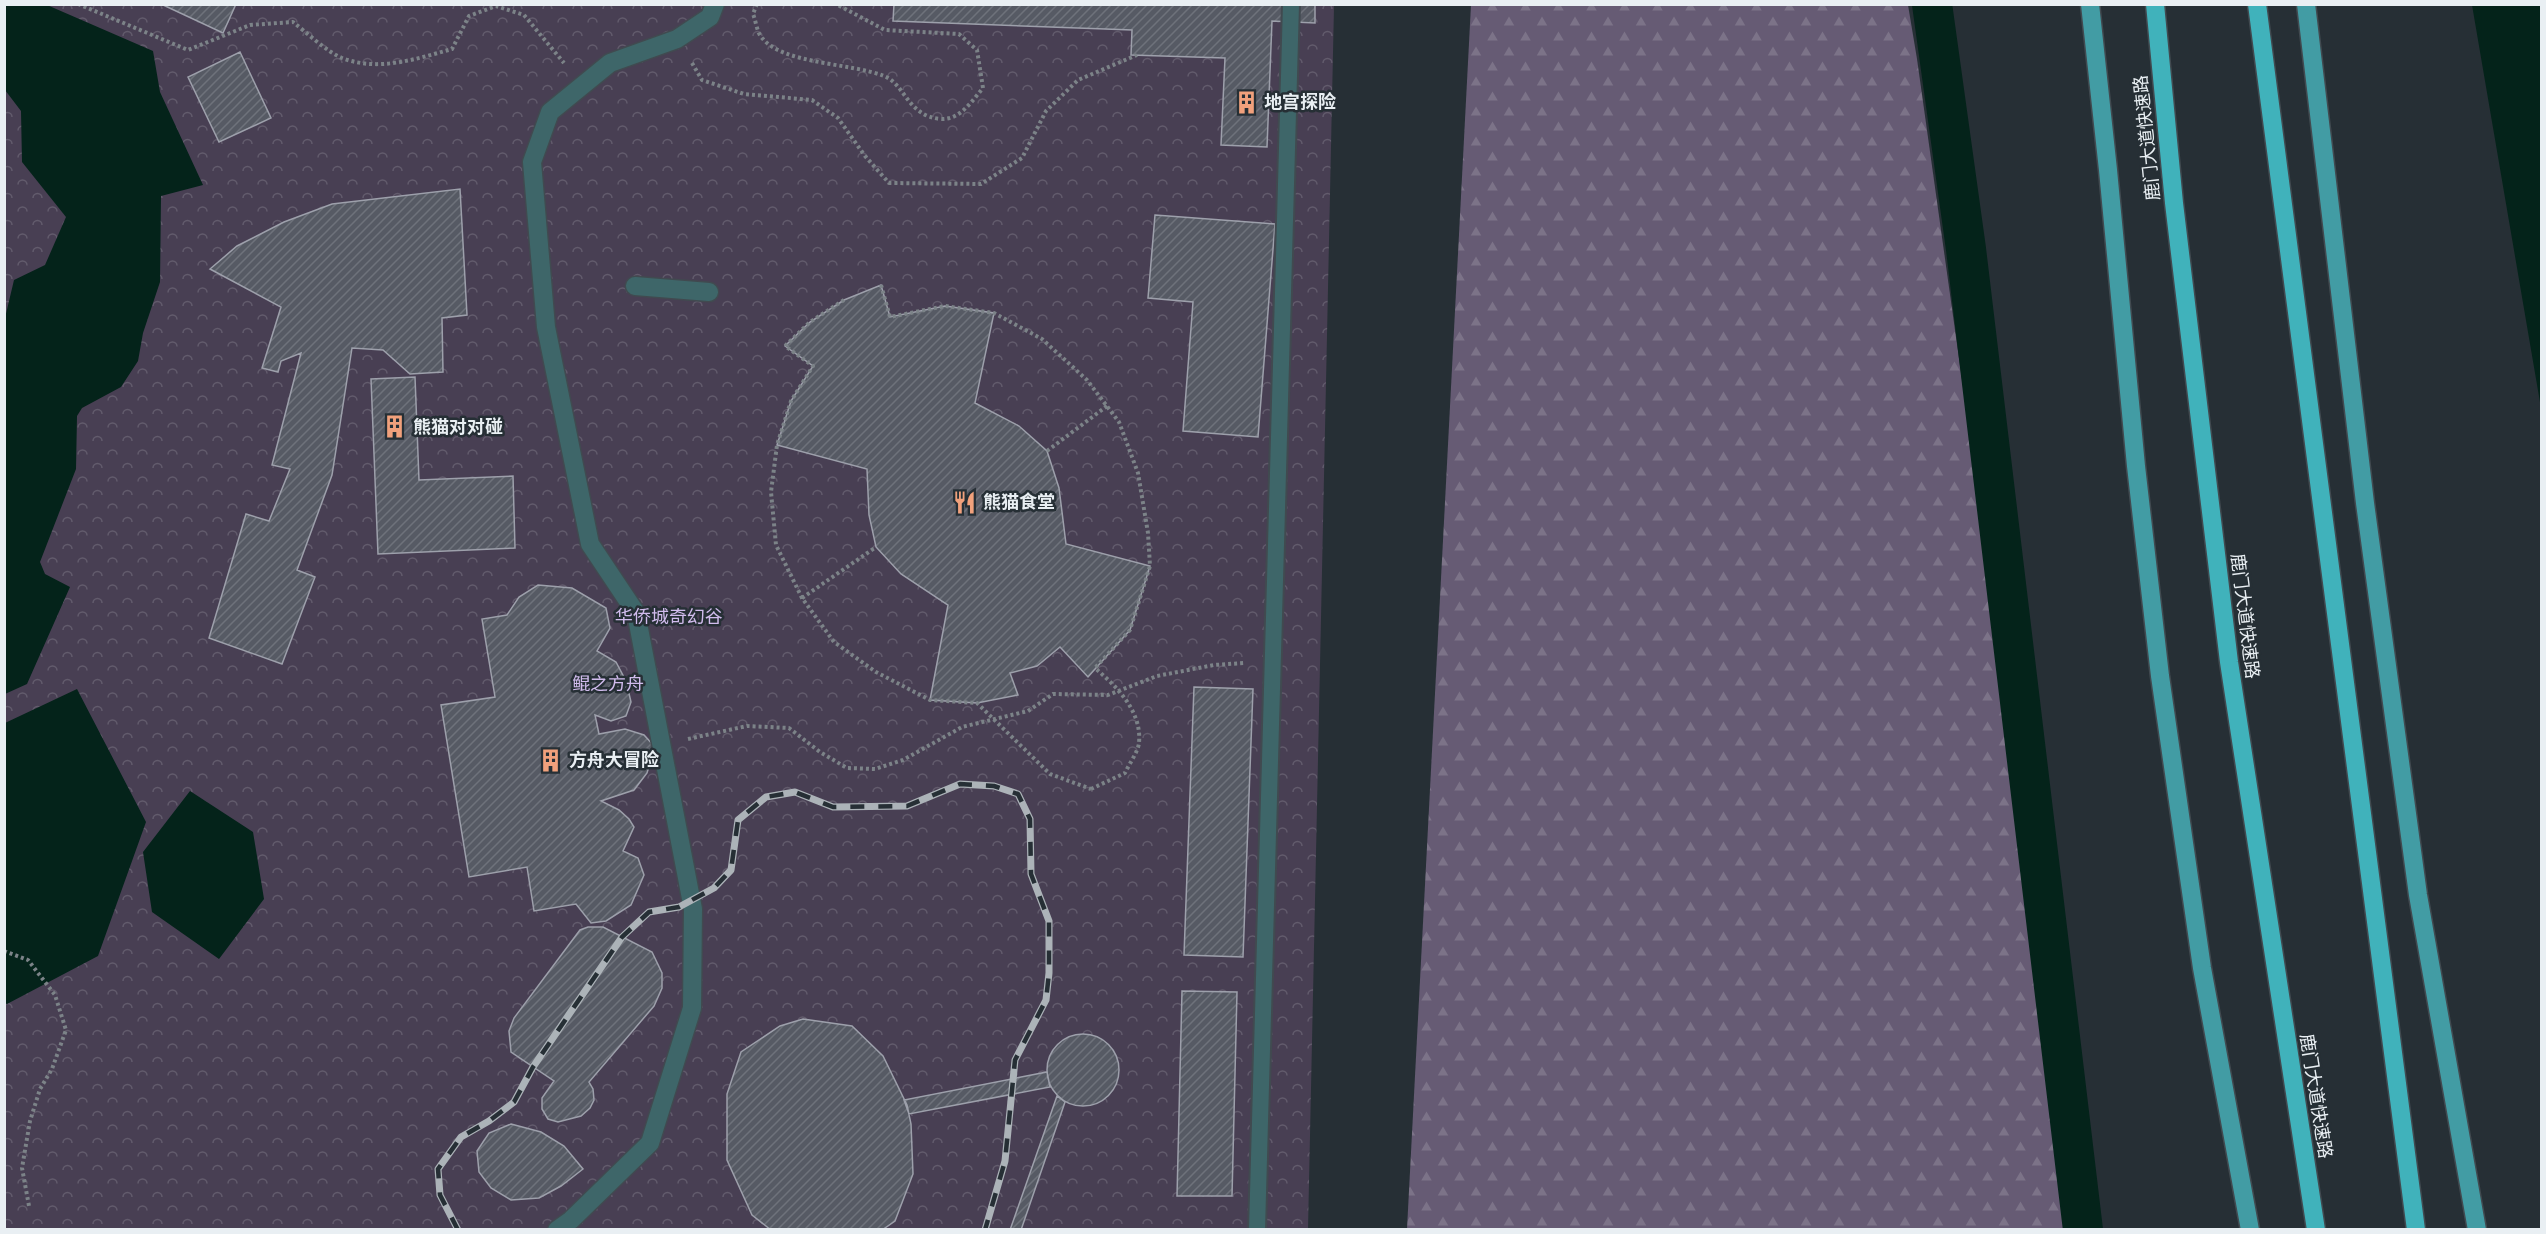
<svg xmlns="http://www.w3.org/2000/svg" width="2546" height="1234" font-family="'PT Sans Narrow','Noto Sans SC',sans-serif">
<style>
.forest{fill:url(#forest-firs)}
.park{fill:url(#park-crowns)}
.water{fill:#04231a}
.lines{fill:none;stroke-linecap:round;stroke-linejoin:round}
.canal{stroke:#04231a;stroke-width:40}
.building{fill:url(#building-hatch);stroke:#9da0ab;stroke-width:1.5}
.lane-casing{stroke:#414a50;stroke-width:20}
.street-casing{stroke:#414a50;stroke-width:21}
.primary-casing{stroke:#414a50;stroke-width:21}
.highway-casing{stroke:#414a50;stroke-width:21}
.path{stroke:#7c8388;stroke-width:4;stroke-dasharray:3 3;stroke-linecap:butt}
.lane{stroke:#3e6669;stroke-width:16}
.street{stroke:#3e6669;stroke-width:18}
.primary{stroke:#429ca4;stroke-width:18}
.highway{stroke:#40b2bb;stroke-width:18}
.rail-casing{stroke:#acb3b8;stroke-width:7}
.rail{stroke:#262f35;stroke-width:4.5;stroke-dasharray:14;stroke-linecap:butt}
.path-bridge{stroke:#7c8388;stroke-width:4;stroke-dasharray:3 3;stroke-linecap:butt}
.labels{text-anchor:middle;stroke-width:5;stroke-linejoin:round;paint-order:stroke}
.poi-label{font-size:18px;font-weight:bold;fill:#e9eff3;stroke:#262f35;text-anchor:start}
.street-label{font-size:18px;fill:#e9eff3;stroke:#262f35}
.park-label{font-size:18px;fill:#d1bced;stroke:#262f35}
</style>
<defs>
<pattern id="forest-firs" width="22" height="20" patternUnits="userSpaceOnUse" patternTransform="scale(1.5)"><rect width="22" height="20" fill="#665b74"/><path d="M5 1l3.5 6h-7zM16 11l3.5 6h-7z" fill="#7c7388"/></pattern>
<pattern id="park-crowns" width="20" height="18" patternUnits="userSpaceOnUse" patternTransform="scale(1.5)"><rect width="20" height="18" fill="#483f53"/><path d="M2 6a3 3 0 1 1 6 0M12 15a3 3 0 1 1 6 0" fill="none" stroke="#625b6c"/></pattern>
<pattern id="building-hatch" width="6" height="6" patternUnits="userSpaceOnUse" patternTransform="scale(1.5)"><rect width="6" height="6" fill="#565a64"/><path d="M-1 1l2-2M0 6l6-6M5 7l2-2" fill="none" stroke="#6e727b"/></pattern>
</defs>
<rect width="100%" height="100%" fill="#262f35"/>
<path class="forest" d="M1471,5H1908L1917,59L2081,1229H1407Z"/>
<path class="park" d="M5,5H1334L1308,1229L5,1230Z"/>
<path class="water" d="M5,4L47,5L153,51L160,92L203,185L161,196L160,282L143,333L138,361L121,387L82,408L77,416L76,469L40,562L45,574L70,587L27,684L5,694V318L14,280L45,265L66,217L22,162L21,111L5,90Z
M2472,5H2541V408Z
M77,689L146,822L98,956L7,1004L4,1003L5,723Z
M190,791L253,832L264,899L219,959L152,912L143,852Z"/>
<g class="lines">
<path class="canal" d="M1932,4L1966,249L2083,1230"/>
</g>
<path class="building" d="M161,4H236L223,33Z
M894,4H1315V23L1272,21L1267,147L1221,145L1225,58L1131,55L1132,30L893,21Z
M240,52L271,118L219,142L188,77Z
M460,189L467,315L442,318L443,372L410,374L383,350L352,348L332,475L297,570L315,577L282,664L209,638L246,514L269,521L290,469L272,465L301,353L281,361L278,372L262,368L281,307L210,269L237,246L284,222L332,204Z
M1155,215L1275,224L1258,437L1183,431L1193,302L1148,298Z
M881,285L890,317L945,306L994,313L975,403L1019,426L1047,451L1059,488L1066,544L1150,566L1130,630L1088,677L1060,647L1037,666L1010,673L1018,695L977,703L930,700L948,605L901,574L876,547L869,515L867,469L777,445L791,401L813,366L785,346L810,322L844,300Z
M415,377L419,480L513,476L515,548L378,554L371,379Z
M538,585L572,588L606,608L610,628L597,651L616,662L626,681L631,702L626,716L611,721L595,715L599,734L625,729L644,735L655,747L647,773L634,790L601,801L619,810L629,819L634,827L623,851L638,858L644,875L631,905L606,921L591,923L576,904L534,911L527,867L469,877L441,705L495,697L482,619L507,615L519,597Z
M1194,687L1253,689L1243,957L1184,955Z
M588,927H603L652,952L662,973V988L654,1006L589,1082L593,1089L594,1100L590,1108L581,1116L558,1122L548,1119L542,1109V1098L554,1081L511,1052L509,1031L514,1018L580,930Z
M1182,991L1237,992L1232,1196H1177Z
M803,1019L852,1026L883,1056L907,1105L911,1124L913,1174L895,1221L882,1230H771L752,1215L727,1160V1094L741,1052L780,1026Z
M1047 1070a36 36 0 1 1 72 0a36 36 0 1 1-72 0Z
M1047,1072L1050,1087L909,1114L904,1100Z
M1057,1096L1065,1102L1021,1230H1010Z
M511,1124L541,1132L564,1146L583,1169L561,1186L539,1198L511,1200L491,1188L479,1172L477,1151L489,1133Z"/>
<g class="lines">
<defs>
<path id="lane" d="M1257,1230L1291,4"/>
<path id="street" d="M635,286L709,292
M557,1230L571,1220L650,1143L692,1008L693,909L636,613L590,544L546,327L532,162L550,112L610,63L677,39L710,17L715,4"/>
<path id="primary" d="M2090,4L2108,170L2136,466L2160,676L2202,968L2250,1230
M2306,4L2365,503L2418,895L2477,1230"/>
<path id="highway" d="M2155,4L2174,203L2229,662L2316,1230
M2257,4L2416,1230"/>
</defs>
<use href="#lane" class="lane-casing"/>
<use href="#street" class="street-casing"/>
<use href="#primary" class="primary-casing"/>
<use href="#highway" class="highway-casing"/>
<path class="path" d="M78,4L188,50L250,25L293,22C306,32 327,52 342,58C378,72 416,59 452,49L469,16L496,6L524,15L564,63
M757,4L753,14C756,21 757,34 763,39C784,64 851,63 884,76C906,85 907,116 941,119C960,120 972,101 983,88L977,50L959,34L885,30L836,4
M692,63L702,80L744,94L812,100L838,118L865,156L889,183L981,184L1022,158L1046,111L1078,80L1137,55
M881,285L890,317L945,306L994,313L1042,339L1087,380L1119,422L1138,473L1148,533L1150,566L1130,630L1095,668
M844,300L810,322L785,346L813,366L791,401L777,445L771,492L776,545L802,598L834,642L876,672L930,700L977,703L1050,774L1091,789
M1047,451L1107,406
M802,598L876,547
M688,739L747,726L789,728L820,752L847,768L875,769L903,760L962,727L1028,711L1053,694L1108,695L1157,676L1214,665L1244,663
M4,951L28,960L55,995L66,1030L52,1069L40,1089L30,1121L22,1168L29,1206"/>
<use href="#lane" class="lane"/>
<use href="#street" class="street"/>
<use href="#primary" class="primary"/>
<use href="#highway" class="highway"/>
<defs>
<path id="rail" d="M458,1230L440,1195L438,1169L461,1137L489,1121L514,1102L533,1067L622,937L649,912L679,907L714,888L731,870L738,820L766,797L795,792L833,807L907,806L960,784L994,786L1018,794L1030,819L1031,874L1049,921V973L1046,1000L1015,1060L1005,1161L985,1230"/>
</defs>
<use href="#rail" class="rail-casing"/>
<use href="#rail" class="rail"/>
<path class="path-bridge" d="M1091,789L1125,773C1129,764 1138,752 1139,743C1142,711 1117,687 1095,668"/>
</g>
<defs>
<symbol id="building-bare" viewBox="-9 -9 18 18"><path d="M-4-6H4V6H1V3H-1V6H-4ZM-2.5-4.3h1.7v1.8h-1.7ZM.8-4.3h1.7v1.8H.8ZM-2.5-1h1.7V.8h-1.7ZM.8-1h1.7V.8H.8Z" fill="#f1a17c" stroke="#262f35" stroke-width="2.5" paint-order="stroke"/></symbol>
<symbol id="restaurant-bare" viewBox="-9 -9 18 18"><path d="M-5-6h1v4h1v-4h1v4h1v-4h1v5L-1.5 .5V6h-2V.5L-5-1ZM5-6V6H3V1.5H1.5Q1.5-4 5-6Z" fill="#f1a17c" stroke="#262f35" stroke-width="2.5" paint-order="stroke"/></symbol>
</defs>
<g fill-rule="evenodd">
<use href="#building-bare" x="1230" y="86" width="33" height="33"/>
<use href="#building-bare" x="378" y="410" width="33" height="33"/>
<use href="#restaurant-bare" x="948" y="486" width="33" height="33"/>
<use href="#building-bare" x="534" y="744" width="33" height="33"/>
</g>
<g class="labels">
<g class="poi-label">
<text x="1264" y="108">地宫探险</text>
<text x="413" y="433">熊猫对对碰</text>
<text x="983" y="508">熊猫食堂</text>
<text x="569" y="766">方舟大冒险</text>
</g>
<g class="street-label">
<text transform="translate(2147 138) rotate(-96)" y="6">鹿门大道快速路</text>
<text transform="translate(2245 616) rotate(83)" y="6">鹿门大道快速路</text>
<text transform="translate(2316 1096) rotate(81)" y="6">鹿门大道快速路</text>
</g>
<g class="park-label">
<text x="669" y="623">华侨城奇幻谷</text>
<text x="608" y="690">鲲之方舟</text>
</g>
</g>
<rect width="2546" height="1234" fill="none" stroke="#e9eff3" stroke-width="12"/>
</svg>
